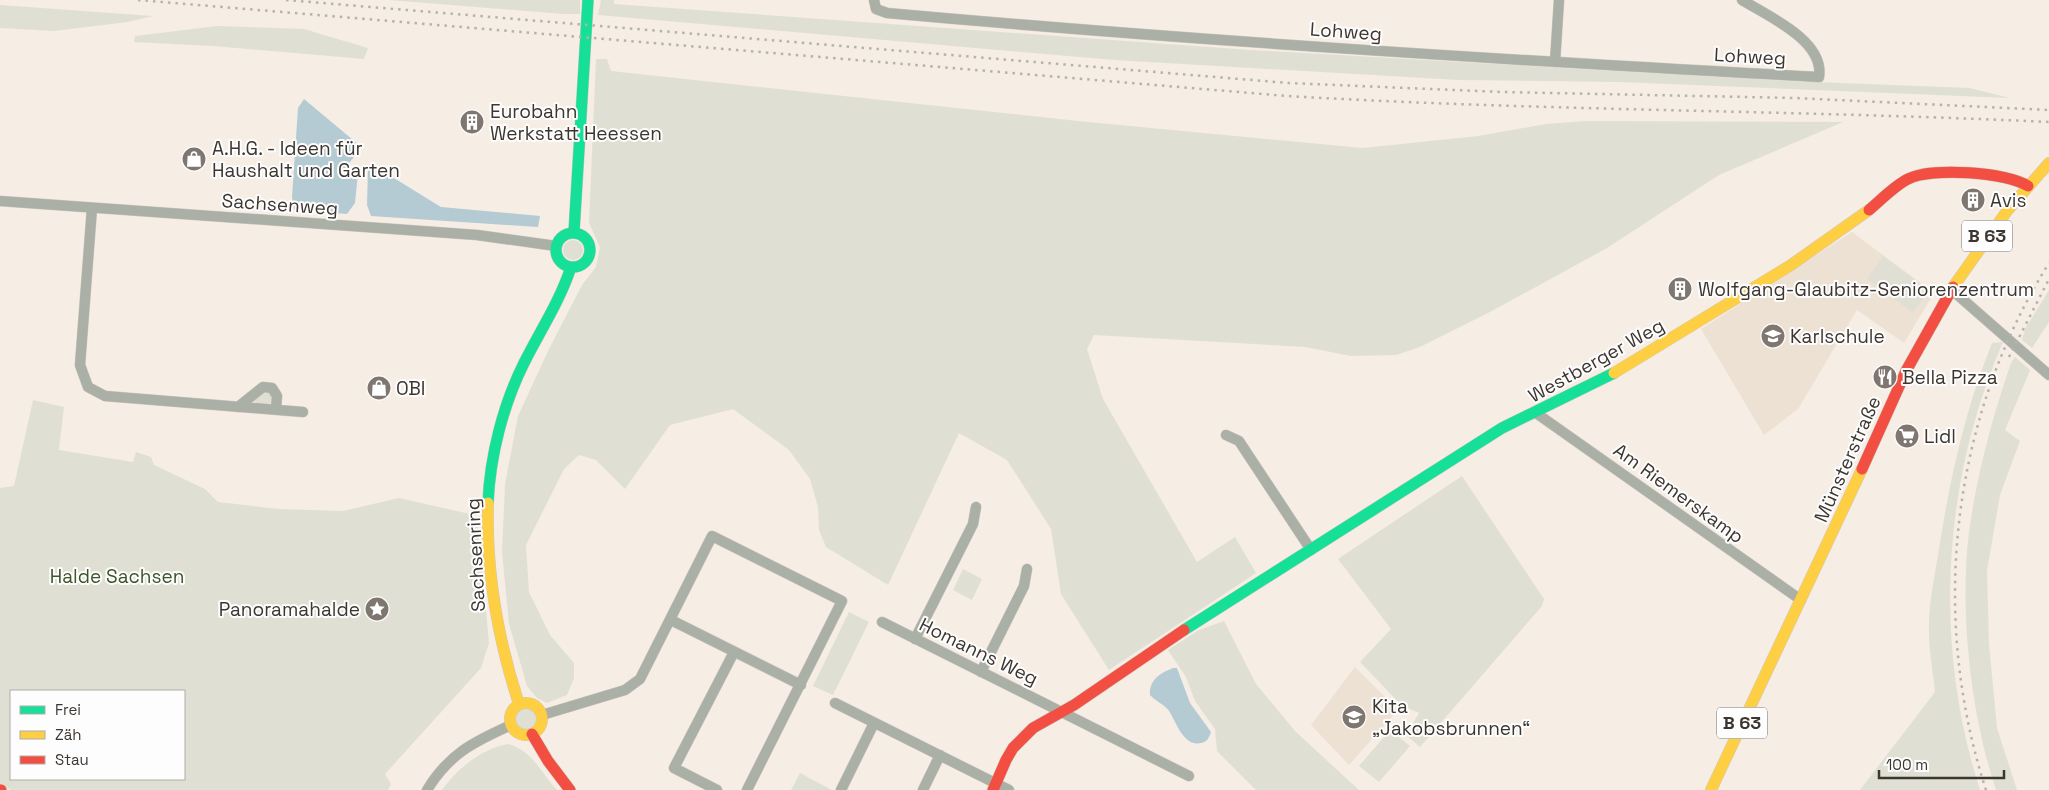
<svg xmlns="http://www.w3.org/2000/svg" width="2049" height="790" font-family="'Space Grotesk',sans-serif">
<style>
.education{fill:#ede1d3}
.green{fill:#dfe0d3;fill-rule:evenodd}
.water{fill:#b5cbd3}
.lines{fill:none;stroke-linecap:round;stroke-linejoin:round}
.street-casing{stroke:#cfc8c2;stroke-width:11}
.fast-casing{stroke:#cfc8c2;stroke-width:12}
.slow-casing{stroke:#cfc8c2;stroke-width:12}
.jam-casing{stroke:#cfc8c2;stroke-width:12}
.street{stroke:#abb0a6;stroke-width:10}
.fast{stroke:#16e098;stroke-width:11}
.slow{stroke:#ffcf43;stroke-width:11}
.jam{stroke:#f24e42;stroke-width:11}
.rail{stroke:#b5b3ac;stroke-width:2.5;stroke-dasharray:2.5 5;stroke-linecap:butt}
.labels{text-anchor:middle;stroke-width:4;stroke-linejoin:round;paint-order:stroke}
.shield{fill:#fdfdfd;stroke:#77726e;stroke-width:1}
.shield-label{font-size:18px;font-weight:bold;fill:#3d3630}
.street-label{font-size:19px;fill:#3d3630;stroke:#fdfdfd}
.poi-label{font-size:19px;fill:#3d3630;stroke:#fdfdfd;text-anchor:start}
.park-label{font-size:19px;fill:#3c5428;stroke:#fdfdfd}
</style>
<rect width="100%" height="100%" fill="#f6ede5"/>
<path class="education" d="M1852,232L1934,293L1904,343L1857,310L1798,409L1764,435L1701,329Z
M1355,667L1398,710L1349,765L1311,725Z"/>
<path class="green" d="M389,0H580V14H564Z
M601,0H614V4L1251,50L1790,81L1970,88L2010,98L1619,82L1458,80L1114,60L598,15Z
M0,5L153,16L128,22L54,31L0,28Z
M217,26L304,29L368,48L364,59L213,46L134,42L135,36Z
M596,59H607L611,71L1078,121L1363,148L1478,136L1546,124L1585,121L1843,122L1719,175L1607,248L1490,312L1420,347L1396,355L1351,356L1305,347L1094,335L1087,349L1103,399L1197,562L1235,537L1256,573L1109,670L1061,594L1051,529L1007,460L959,433L888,585L826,547L819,530L818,507L810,479L789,450L733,409L670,425L625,489L596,460L579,455L564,469L526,545L529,592L550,635L574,663V678L567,695L547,703L537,698L527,686L509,624L502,552L505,484L518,416L548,351L582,285L596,267L600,247L589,223Z
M563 250a10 10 0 1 1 20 0a10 10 0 1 1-20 0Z
M1883,256L1929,290L1913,313L1867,279Z
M2049,290V322L2032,348L2022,340L2025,329Z
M2003,342C1942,482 1933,644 1980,790H1860L1935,692C1933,672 1929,652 1929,632C1928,605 1935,575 1939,549C1950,478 1965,410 1992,343Z
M2015,357L2030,370L2005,430L2020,441L2000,495L1987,571L1989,644L1997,728L2017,790H1996C1971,715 1959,611 1969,532C1977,474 1992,418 2011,363Z
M265,392L270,393L273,397L272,402L268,404L256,403L254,399Z
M33,400L64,407L59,450L133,462L136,452L151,457L154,465L205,489L218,502L279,509L343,511L399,498L470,514L478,526L489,643L481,668L385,774L391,784L388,790H11L0,784V488L14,486ZM11,691H184V779H11Z
M1462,476L1544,599L1542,606L1420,747L1406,735L1419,713L1408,708L1406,710L1360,662L1391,629L1338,559Z
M963,569L982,579L972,600L953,590Z
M849,612L869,622L833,695L813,686Z
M1224,621L1256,684L1295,731L1359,790H1256L1217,751L1215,729L1195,701L1186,677L1168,650L1199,630Z
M516 719a10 10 0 1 1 20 0a10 10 0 1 1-20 0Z
M1390,730L1410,746L1379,782L1359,766Z
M508,744C532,750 541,773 557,790H442C458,768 481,749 508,744Z
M800,773L830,789V790H791Z"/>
<path class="water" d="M304,99L359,145L358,152L346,167L358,173L355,203L347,214L294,210L292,197L298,108Z
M368,167H376L441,207L540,216L538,227L371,216L367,205Z
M1173,668H1177L1190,703L1211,732C1209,738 1207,742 1201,743C1183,747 1176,721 1169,711C1164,704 1155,701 1150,695C1149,680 1160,673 1173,668Z"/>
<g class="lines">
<defs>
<path id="street" d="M874,0L876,9L887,13C1197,41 1508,60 1819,77C1825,41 1768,16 1742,0
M1555,62L1559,0
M0,201L477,235L556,246
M92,208L80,365L88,387L105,396L303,412
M1952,290L2049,375
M238,407L263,387L272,388L277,396L276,409
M1536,413L1801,600
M1226,435L1239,441L1311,550
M671,620L801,685
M882,622L1189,776
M915,639L973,524L976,507
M981,672L1024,586L1027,569
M835,703L1009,790
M542,715L625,690L640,679L712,536L842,601L747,790
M427,790C449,754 473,742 511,725
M717,790L674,768L734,652
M841,790L874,723
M923,790L940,755"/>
<path id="fast" d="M574,232L588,0
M556 250a17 17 0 1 1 34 0a17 17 0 1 1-34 0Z
M488,503C490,456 503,405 524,363C540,331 560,301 571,267
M1184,630L1502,428L1614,373"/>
<path id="slow" d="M1953,287L2007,211L2049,163
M1614,373L1791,265L1869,210
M488,503C486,573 497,637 519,704
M510 719a16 16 0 1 1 32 0a16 16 0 1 1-32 0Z
M1711,790L1862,469"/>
<path id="jam" d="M1869,210C1881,200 1894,186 1908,179C1931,167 2007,172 2028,186
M1862,469L1906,371L1953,287
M532,734L548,761L570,790
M0,790H1
M993,790L1006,760L1013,748L1033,728L1074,705L1184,630"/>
</defs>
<use href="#street" class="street-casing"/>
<use href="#fast" class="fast-casing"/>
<use href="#slow" class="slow-casing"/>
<use href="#jam" class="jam-casing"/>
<use href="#street" class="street"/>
<use href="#fast" class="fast"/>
<use href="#slow" class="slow"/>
<use href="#jam" class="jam"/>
<path class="rail" d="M138,0L1287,96C1541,111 1795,110 2049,122
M286,0L1288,83L1502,92L1795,98L2049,110
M2009,357L2049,279
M1986,790C1929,615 1951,419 2049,263"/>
</g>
<defs>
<symbol id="building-disc" viewBox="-11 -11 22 22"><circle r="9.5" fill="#7e766f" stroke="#fdfdfd"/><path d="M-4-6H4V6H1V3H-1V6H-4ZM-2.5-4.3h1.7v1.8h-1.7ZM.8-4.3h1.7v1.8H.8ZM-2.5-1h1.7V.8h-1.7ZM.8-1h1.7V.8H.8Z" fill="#fff"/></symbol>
<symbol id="shop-disc" viewBox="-11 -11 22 22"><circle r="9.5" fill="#7e766f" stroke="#fdfdfd"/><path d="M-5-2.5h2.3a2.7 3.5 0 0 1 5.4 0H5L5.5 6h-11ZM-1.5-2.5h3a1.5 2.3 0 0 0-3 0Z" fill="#fff"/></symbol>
<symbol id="school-disc" viewBox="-11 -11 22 22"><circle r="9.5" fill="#7e766f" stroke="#fdfdfd"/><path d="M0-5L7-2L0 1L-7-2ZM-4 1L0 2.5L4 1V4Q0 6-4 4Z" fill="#fff"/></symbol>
<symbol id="restaurant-disc" viewBox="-11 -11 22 22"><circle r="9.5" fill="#7e766f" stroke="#fdfdfd"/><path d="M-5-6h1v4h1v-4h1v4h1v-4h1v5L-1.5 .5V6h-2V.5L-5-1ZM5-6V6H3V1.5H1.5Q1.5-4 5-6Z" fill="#fff"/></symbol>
<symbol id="supermarket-disc" viewBox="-11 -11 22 22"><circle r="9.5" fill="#7e766f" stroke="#fdfdfd"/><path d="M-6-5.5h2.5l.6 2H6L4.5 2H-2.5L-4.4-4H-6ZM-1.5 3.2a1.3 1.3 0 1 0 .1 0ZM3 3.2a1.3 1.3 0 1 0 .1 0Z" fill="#fff"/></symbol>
<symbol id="sight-disc" viewBox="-11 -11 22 22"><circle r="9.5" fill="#7e766f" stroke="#fdfdfd"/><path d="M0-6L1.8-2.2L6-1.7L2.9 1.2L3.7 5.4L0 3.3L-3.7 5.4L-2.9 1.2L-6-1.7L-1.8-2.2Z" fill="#fff"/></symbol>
</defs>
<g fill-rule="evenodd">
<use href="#building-disc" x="458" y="108" width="28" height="28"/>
<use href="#shop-disc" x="180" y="145" width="28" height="28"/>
<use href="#building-disc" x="1959" y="186" width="28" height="28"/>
<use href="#building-disc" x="1666" y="275" width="28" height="28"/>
<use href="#school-disc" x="1759" y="322" width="28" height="28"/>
<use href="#restaurant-disc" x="1871" y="363" width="28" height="28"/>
<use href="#shop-disc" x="365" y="374" width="28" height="28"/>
<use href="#supermarket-disc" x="1893" y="422" width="28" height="28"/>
<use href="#sight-disc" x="363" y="595" width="28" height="28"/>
<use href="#school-disc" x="1340" y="703" width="28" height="28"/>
</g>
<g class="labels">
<g class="shield">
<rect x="1962" y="220.5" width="50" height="31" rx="4"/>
<rect x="1717" y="707.5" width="50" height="31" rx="4"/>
</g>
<g class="shield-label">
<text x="1987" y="242">B 63</text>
<text x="1742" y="729">B 63</text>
</g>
<g class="street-label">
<text transform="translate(1346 31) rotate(4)" y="7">Lohweg</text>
<text transform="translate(1750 56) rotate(3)" y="7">Lohweg</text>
<text transform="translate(280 204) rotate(4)" y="7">Sachsenweg</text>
<text transform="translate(1596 360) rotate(-29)" y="7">Westberger Weg</text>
<text transform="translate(1847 459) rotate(-66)" y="7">Münsterstraße</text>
<text transform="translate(1679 493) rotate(36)" y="7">Am Riemerskamp</text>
<text transform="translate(475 555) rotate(-93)" y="7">Sachsenring</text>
<text transform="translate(979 651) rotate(26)" y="7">Homanns Weg</text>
</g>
<g class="poi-label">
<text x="490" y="118">Eurobahn<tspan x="490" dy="22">Werkstatt Heessen</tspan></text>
<text x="212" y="155">A.H.G. - Ideen für<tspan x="212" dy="22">Haushalt und Garten</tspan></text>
<text x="1990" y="207">Avis</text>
<text x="1698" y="296">Wolfgang-Glaubitz-Seniorenzentrum</text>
<text x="1790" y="343">Karlschule</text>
<text x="1902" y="384">Bella Pizza</text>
<text x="396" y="395">OBI</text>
<text x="1924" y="443">Lidl</text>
<text x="360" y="616" text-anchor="end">Panoramahalde</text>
<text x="1372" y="713">Kita<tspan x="1372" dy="22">„Jakobsbrunnen“</tspan></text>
</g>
<g class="park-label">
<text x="117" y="583">Halde Sachsen</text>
</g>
</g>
<rect x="10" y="690" width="175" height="90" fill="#fdfdfd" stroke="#b0adab"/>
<rect x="20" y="706" width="25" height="8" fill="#16e098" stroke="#b0adab"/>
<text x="55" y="715" font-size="15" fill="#3d3630">Frei</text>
<rect x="20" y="731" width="25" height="8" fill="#ffcf43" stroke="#b0adab"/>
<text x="55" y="740" font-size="15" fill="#3d3630">Zäh</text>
<rect x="20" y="756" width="25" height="8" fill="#f24e42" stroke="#b0adab"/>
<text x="55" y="765" font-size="15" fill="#3d3630">Stau</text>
<path d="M1879 770v8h125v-8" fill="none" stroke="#3d3630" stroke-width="2.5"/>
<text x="1886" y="770" font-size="15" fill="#3d3630" stroke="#fdfdfd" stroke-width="4" paint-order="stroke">100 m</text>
</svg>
